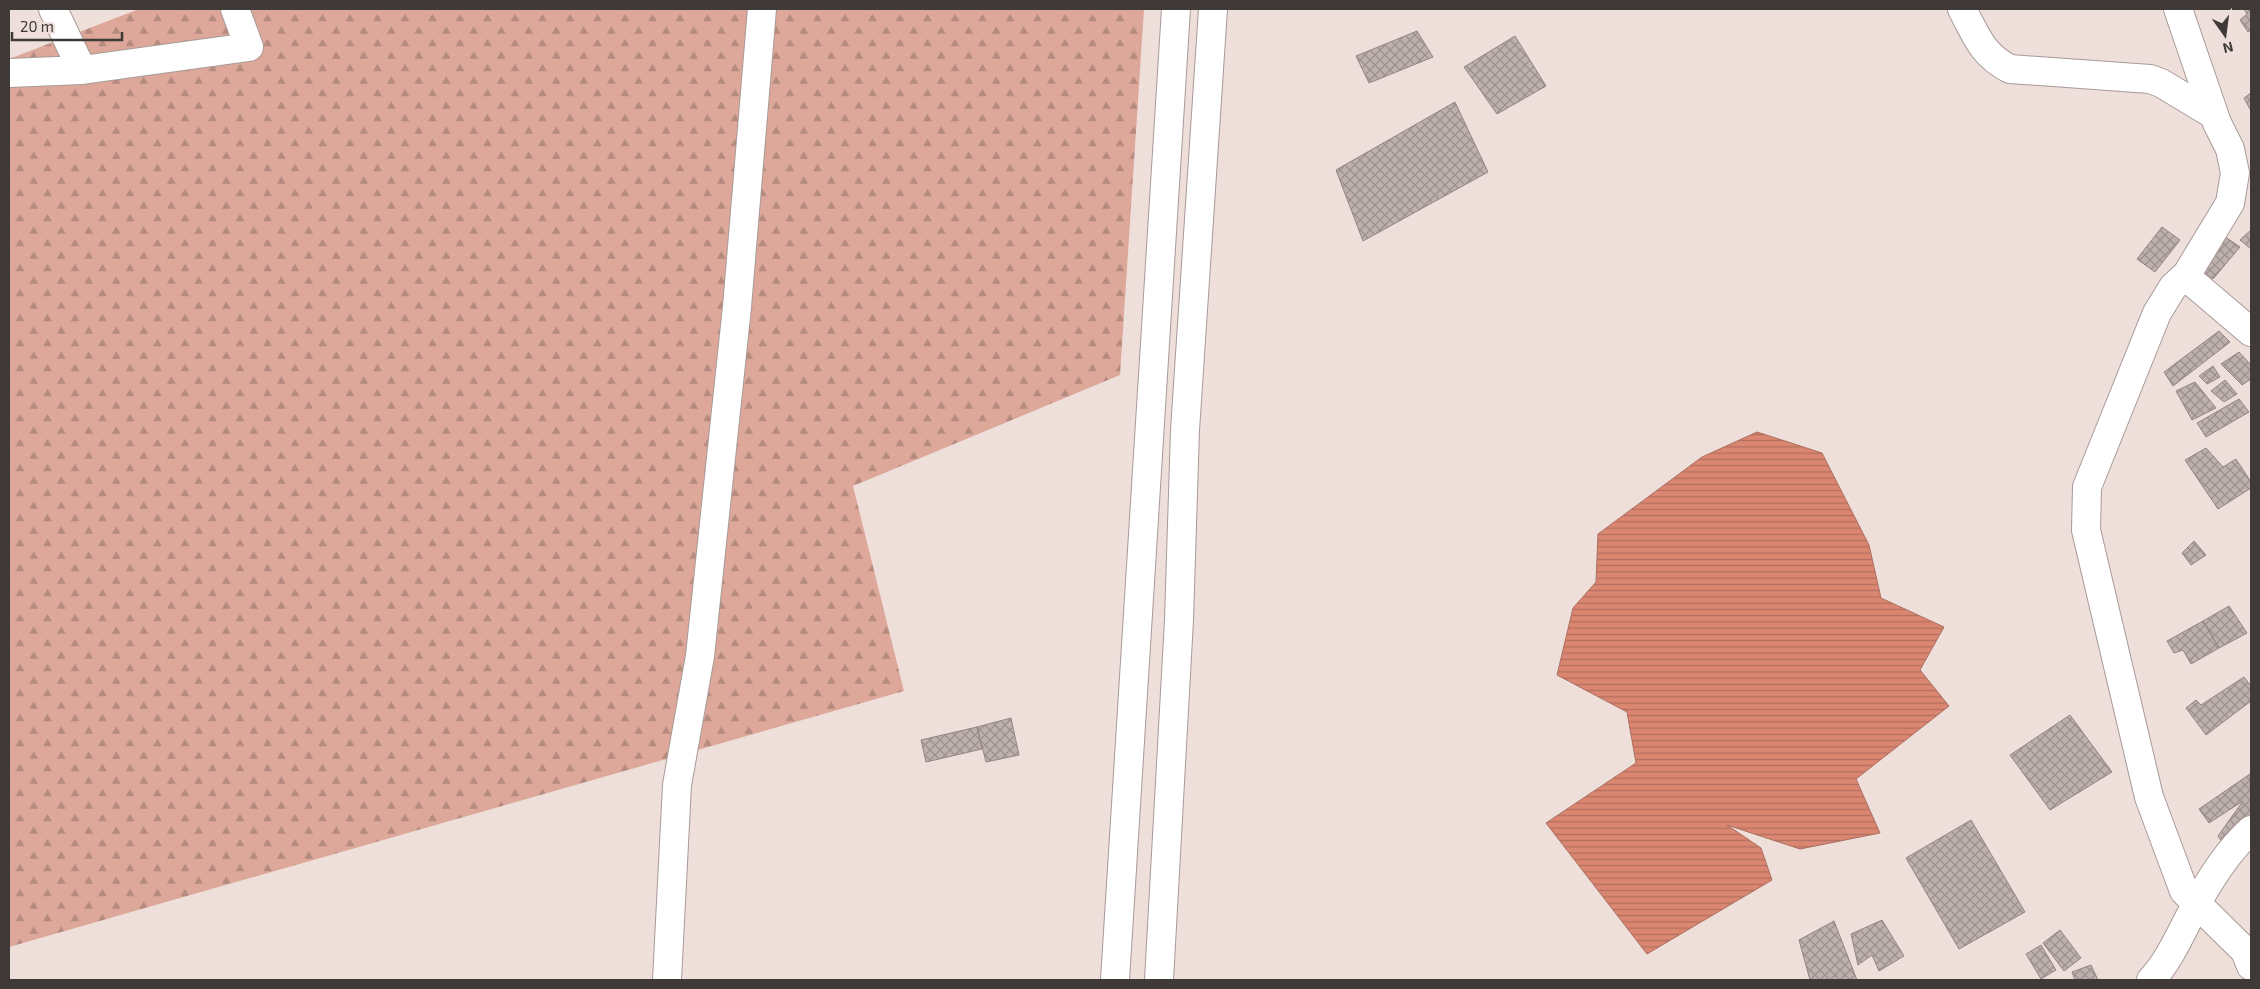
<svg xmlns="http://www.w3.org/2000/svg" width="2260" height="989" font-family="'Exo 2',sans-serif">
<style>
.forest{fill:url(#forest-firs)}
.water{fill:url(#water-rules);stroke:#ac6f60}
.building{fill:url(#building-cross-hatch);stroke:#938682}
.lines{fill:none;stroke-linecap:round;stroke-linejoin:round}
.minor-casing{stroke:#a89a97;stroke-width:30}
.tertiary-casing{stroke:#a89a97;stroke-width:30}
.minor{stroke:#fff;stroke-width:28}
.tertiary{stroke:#fff;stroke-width:28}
</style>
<defs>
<pattern id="forest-firs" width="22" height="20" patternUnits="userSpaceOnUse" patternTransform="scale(1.25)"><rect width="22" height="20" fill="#dda89a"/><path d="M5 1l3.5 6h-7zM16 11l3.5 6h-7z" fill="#b58a7f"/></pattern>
<pattern id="water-rules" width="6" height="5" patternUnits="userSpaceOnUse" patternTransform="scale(1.25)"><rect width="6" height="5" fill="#da8671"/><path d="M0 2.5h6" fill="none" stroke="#b26f5e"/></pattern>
<pattern id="building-cross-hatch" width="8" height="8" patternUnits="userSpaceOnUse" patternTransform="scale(1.25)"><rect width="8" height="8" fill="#beb0ad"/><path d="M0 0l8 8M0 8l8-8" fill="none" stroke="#9c908e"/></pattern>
</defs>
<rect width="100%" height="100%" fill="#eedfdb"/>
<path class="forest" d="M139,9H1144L1120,375L853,486L904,691L9,947V59Z"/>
<path class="water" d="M1757,432L1822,453L1869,545L1881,598L1944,627L1920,670L1949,706L1856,779L1880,833L1800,849L1727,825L1761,848L1772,880L1647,954L1546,823L1636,763L1627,712L1557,675L1573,608L1596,582L1598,534L1702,457Z"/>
<path class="building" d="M2244,9H2251V30L2248,32L2240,20L2247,14Z
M1417,31L1433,57L1369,83L1356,56Z
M1515,36L1546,86L1497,114L1464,67Z
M2251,93V111L2244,98Z
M1455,102L1488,172L1363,241L1336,170Z
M2162,227L2180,240L2155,272L2137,259Z
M2251,230V249L2240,240Z
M2224,236L2240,247L2213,279L2199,269Z
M2219,331L2230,342L2173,386L2164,372Z
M2239,352L2251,365V379L2242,385L2221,364Z
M2213,366L2220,377L2207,384L2199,376Z
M2225,380L2237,394L2224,402L2211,391Z
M2195,382L2216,408L2192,420L2176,391Z
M2239,399L2249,412L2206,437L2197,423Z
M2206,448L2223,467L2236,459L2251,482V488L2218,509L2185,460Z
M2194,541L2206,555L2191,565L2182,553Z
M2229,606L2247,633L2219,648L2203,621Z
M2203,621L2219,648L2191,664L2183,650L2174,653L2167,641Z
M2244,677L2251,686V701L2206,735L2186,708L2196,700L2201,705Z
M2070,715L2112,772L2050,810L2010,755Z
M1011,718L1019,755L986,762L977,727Z
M977,727L982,749L926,762L921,740Z
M2250,774L2251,823L2226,848L2218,836L2243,801L2209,823L2199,809Z
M1971,820L2025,912L1959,949L1906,858Z
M1882,920L1904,956L1879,971L1872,955L1858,965L1851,934Z
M1834,921L1857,980H1810L1799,940Z
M2060,930L2081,958L2064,971L2043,943Z
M2041,945L2056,970L2041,979L2026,954Z
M2091,965L2098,980H2075L2072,972Z"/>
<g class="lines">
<defs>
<path id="minor" d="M53,9L82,70
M1962,9C1976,35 1982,55 2010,69L2150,79L2161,83L2214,115
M2178,9L2217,123L2230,149L2235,173L2230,203L2187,274L2173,287L2157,313L2087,487L2086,530L2149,797L2184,891L2245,951L2251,966
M9,73L82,70L249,47L235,9
M2187,274L2191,281L2251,332
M667,980L677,785L700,656L737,307L762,9
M2151,980C2168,962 2178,939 2189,918C2205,887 2225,853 2251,830"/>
<path id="tertiary" d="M1115,980L1176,9
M1159,980L1179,620L1185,430L1213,9"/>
</defs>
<use href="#minor" class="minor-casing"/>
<use href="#tertiary" class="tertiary-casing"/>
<use href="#minor" class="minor"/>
<use href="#tertiary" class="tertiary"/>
</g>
<rect width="2260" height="989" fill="none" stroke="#3f3938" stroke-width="20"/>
<g transform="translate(2225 35) rotate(166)" stroke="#eedfdb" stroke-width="4" paint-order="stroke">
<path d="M0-4L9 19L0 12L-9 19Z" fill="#3f3938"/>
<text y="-8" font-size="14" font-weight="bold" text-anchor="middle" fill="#3f3938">N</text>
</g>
<path d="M12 32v8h110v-8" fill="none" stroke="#3f3938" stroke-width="2.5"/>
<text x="20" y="32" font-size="15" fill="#3f3938" stroke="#eedfdb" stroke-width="4" paint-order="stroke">20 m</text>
</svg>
